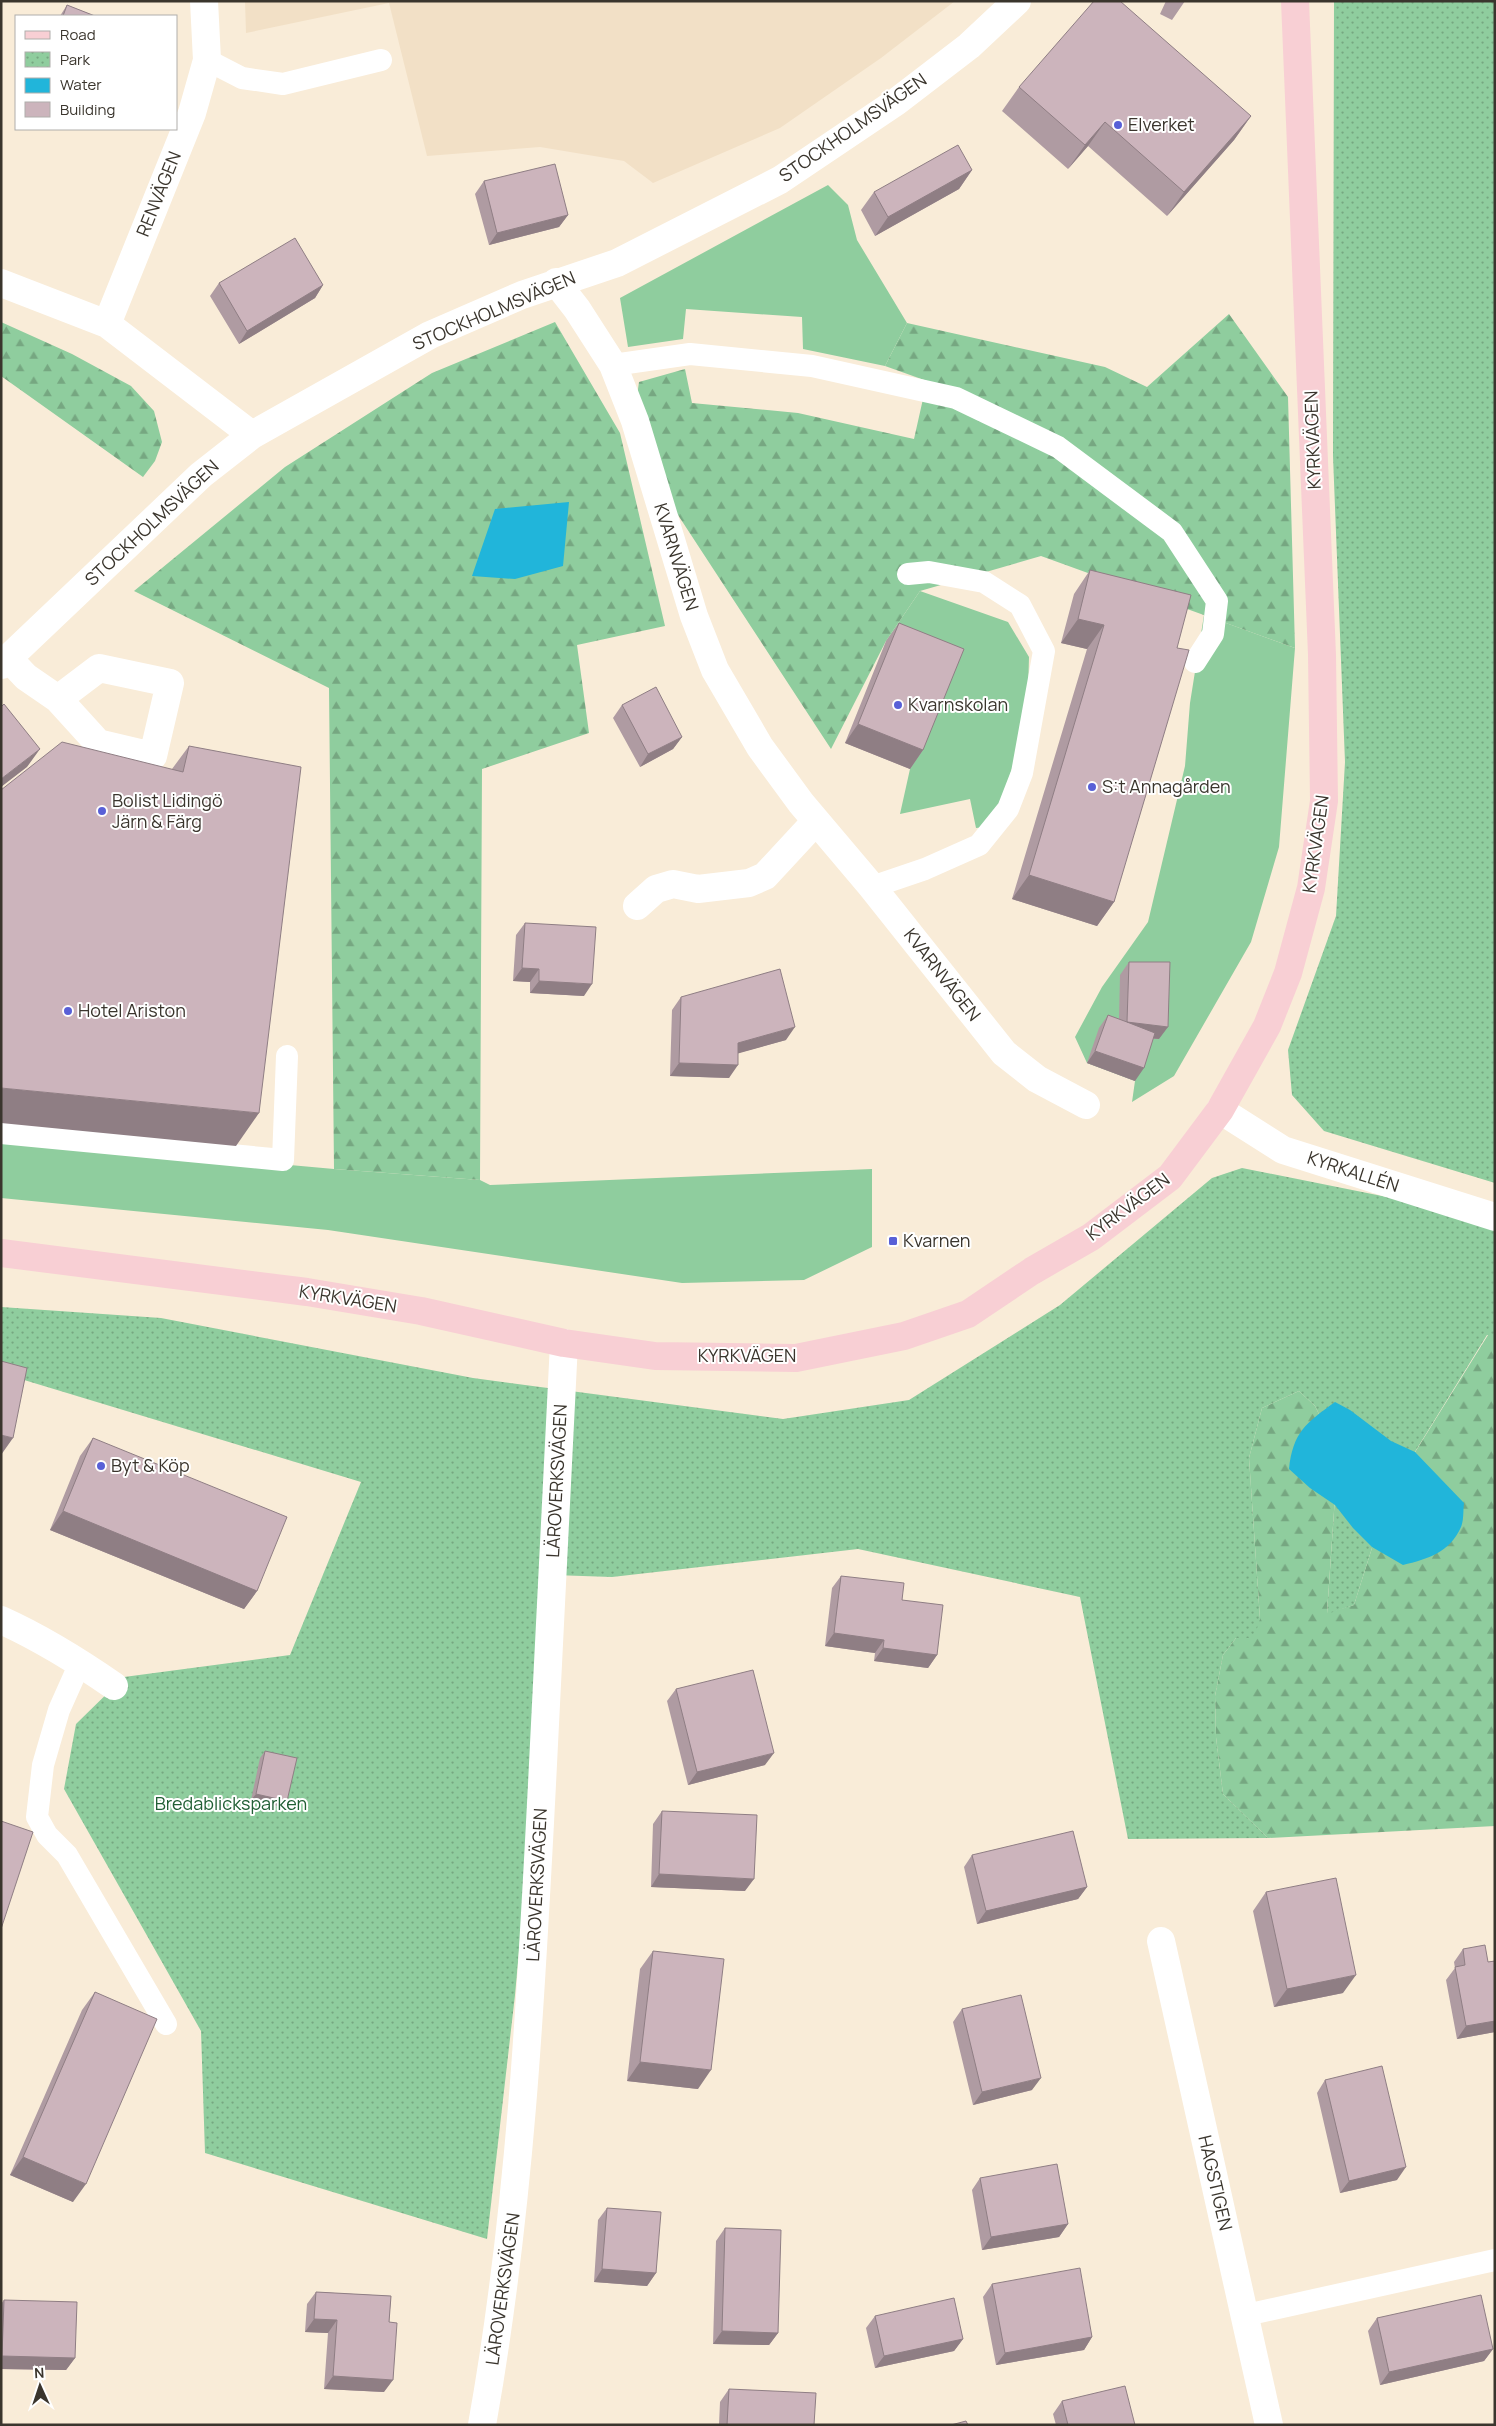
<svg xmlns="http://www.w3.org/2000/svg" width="1496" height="2426" font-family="Manrope,sans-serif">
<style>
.built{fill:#f2e0c6}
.green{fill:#8fcd9e}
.forest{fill:url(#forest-firs)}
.park{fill:url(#park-dots)}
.water{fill:#21b5da}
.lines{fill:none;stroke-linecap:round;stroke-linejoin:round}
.lane{stroke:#fff;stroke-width:22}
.street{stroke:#fff;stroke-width:28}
.secondary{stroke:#f8cfd4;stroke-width:28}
.wall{fill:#af9ba2}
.shaded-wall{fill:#8f7e84}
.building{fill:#ccb4bc;stroke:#8f7e84}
.poi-dot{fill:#5860d7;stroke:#fff;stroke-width:2}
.labels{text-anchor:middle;stroke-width:4;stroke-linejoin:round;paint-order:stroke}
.poi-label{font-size:18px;fill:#3a352d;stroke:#fff;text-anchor:start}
.street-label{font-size:18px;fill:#3a352d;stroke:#fff}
.park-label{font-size:18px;fill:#205e34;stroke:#fff}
</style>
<defs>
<pattern id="forest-firs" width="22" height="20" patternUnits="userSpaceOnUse" patternTransform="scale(1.25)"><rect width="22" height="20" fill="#8fcd9e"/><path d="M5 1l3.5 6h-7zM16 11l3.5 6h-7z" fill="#76a781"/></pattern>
<pattern id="park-dots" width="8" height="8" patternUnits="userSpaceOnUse" patternTransform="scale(1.25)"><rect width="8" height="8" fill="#8fcd9e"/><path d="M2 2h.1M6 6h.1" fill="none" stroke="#76a781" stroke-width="1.8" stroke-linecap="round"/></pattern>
</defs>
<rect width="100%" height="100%" fill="#f9ecd8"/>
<path class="built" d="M245,1H955L881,58L780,128L653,183L624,161L540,147L427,156L389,3L246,33Z"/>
<path class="green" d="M828,185L848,205L857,240L907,323L885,366L803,349L802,317L686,309L683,339L628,347L620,298Z
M920,591L1008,622L1029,657L1028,693L1018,748L1000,809L986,827L976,828L970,799L900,814L910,769L886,641Z
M1204,615L1295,648L1279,847L1251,942L1174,1076L1132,1102L1135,1081L1087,1063L1075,1037L1102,987L1148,922L1185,766L1190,703Z
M1,1139L334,1169L480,1180L490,1185L872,1169V1247L804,1280L682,1283L328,1230L1,1198Z"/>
<path class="forest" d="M1229,314L1288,397L1295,648L1041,556L920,591L886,641L831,749L676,512L637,396L639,382L685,369L692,403L798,413L914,439L927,381L885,366L907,323L1105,367L1147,387Z
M1,322L72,354L131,386L154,411L162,442L155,461L143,477L1,376Z
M555,322L620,433L665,626L577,645L589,733L482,769L480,1180L334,1169L329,688L134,591L285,467L432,373Z
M1488,1335H1495V1826L1268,1838L1223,1794L1216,1737L1215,1696L1223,1655L1236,1638L1260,1619L1249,1458L1262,1408L1299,1391L1315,1406L1338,1453L1327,1613L1354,1605L1389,1494Z"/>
<path class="park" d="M1334,1H1495V1183L1324,1131L1292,1095L1288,1050L1336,916L1345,762L1333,456Z
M1242,1168L1407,1201L1495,1224V1335H1487L1389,1494L1354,1605L1327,1614L1338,1453L1315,1406L1299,1391L1262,1408L1249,1458L1260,1619L1254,1638H1236L1223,1655L1215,1696L1216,1737L1223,1794L1268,1838L1128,1839L1080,1597L858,1549L612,1577L553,1575L515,1995L487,2239L205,2153L201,2031L64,1789L76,1724L124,1677L290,1655L361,1482L1,1373V1307L161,1318L473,1378L783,1419L909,1400L1060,1305L1212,1178Z"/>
<path class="water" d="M569,502L563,566L515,579L472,576L495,509Z
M1335,1402L1350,1410L1391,1441L1415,1452L1464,1503C1463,1510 1464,1520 1461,1527C1450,1552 1428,1559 1403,1565L1372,1547L1353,1528L1335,1505L1310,1488L1289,1469C1293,1432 1306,1423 1335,1402Z"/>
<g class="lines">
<path class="lane" d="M207,60L242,78L283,84L381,60
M613,365L690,354L812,366L956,398L1058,447L1172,532L1217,601L1213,634L1195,662
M872,887L925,869L979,845L1008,809L1022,773L1044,651L1020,605L984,582L929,572L908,574
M1,1133L283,1160L287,1056
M80,1663L59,1710L43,1765L37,1817L47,1835L67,1855L166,2024
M1246,2315L1495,2260"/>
<path class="street" d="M556,282L577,309L613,365L635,421L694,616L715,670L760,747L801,803L872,887L1004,1053L1037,1079L1086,1105
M1,283L107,324L252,435
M107,324L192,113L207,60L204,1
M9,659L26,677L58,699L98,743L153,756L170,683L99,668L58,699
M1,665L201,475L252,435L430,335L522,295L617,263L780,180L896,102L969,46L1017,1
M637,906L656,889L673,884L698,889L749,883L765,876L816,821
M1220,1110L1283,1150L1495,1217
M1,1620C41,1638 78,1661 114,1686
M1161,1941L1269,2425
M482,2425C520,2213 531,1999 542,1784C549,1637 557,1490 564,1343"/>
<path class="secondary" d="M1,1253L307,1292L421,1311L564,1343L655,1356L796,1358L904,1336L968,1314L1032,1271L1091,1237L1170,1177L1220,1110L1267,1026L1288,973L1311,888L1324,801L1322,655L1295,1"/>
</g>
<path class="wall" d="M1166,1H1185L1172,20L1160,14Z
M67,5L95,16H60Z
M1019,87L1251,116L1234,140L1167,216L1088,146L1068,169L1002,111Z
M972,170L959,189L875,236L861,210L874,192Z
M484,181L568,215L559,227L489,245L475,194Z
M219,283L323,285L315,298L239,344L210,296Z
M1090,570L1177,648L1114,902L1097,926L1012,899L1087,649L1061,643L1074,594Z
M899,623L923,750L910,769L845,743L886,641Z
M622,705L682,737L673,749L640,767L613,718Z
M189,746L236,1146L172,769Z
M525,923L584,996L530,993V982L513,981L516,935Z
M1129,962L1159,1039H1153L1135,1081L1087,1063L1099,1028L1108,1015L1119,1019L1120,975Z
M681,997L786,1040L738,1053L729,1078L670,1076L672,1010Z
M93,1438L257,1591L244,1609L50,1530L80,1456Z
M841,1576L902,1600L937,1655L928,1668L874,1661L875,1653L825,1646L832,1588Z
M676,1689L765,1765L688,1785L667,1701Z
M265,1751L287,1801L283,1807L251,1800L260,1758Z
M662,1811L745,1891L651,1887L653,1824Z
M972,1855L1087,1887L1078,1899L977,1924L964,1867Z
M1266,1892L1343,1993L1274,2007L1253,1911Z
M1463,1949L1488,1962L1495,1961V2032L1457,2039L1446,1980L1455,1968L1454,1962Z
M653,1951L698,2089L627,2081L640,1969Z
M95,1992L73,2202L10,2175L82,2010Z
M962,2009L1032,2090L973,2105L953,2022Z
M1325,2080L1397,2180L1340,2193L1317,2093Z
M980,2178L1068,2224L1059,2237L982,2250L972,2190Z
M607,2208L656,2273L647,2286L594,2282L598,2220Z
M725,2228L778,2333L769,2345L713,2344L716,2241Z
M992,2284L1092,2337L1084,2350L996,2365L983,2297Z
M316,2292L391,2296L384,2392L324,2389L328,2333L305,2332L307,2304Z
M4,2300L75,2358L66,2370L1,2369V2304Z
M875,2316L963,2339L954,2351L875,2368L866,2328Z
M1377,2318L1493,2349L1484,2361L1380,2385L1368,2331Z
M729,2389L814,2425H719L720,2402Z
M1062,2401L1135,2425H1056L1053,2414Z"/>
<path class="shaded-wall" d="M1251,116L1234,140L1167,216L1184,192Z
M1105,122L1088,146L1068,169L1085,145Z
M972,170L959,189L875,236L888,217Z
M568,215L559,227L489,245L497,233Z
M323,285L315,298L239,344L247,331Z
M1078,619L1104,625L1087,649L1061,643Z
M858,724L923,750L910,769L845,743Z
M682,737L673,749L640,767L648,754Z
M40,749L27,767L1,787V779Z
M1029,875L1114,902L1097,926L1012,899Z
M522,968L539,969L530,982L513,981Z
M539,981L592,984L584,996L530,993Z
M1127,1022L1168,1027L1159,1039L1118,1035Z
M795,1027L786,1040L729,1056L738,1043Z
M1095,1051L1144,1068L1135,1081L1087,1063Z
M679,1063L738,1065L729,1078L670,1076Z
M1,1088L259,1113L236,1146L1,1123Z
M1,1435L13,1438L1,1455Z
M63,1511L257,1591L244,1609L50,1530Z
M834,1633L884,1640L875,1653L825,1646Z
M883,1648L937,1655L928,1668L874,1661Z
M774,1753L765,1765L688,1785L697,1772Z
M256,1794L287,1801L283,1807L251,1800Z
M659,1874L754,1879L745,1891L651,1887Z
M1087,1887L1078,1899L977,1924L986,1911Z
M1356,1975L1343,1993L1274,2007L1287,1989Z
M1495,2021V2032L1457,2039L1466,2026Z
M640,2062L711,2070L698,2089L627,2081Z
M1041,2078L1032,2090L973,2105L982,2092Z
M23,2157L86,2184L73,2202L10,2175Z
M1406,2167L1397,2180L1340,2193L1349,2181Z
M1068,2224L1059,2237L982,2250L991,2237Z
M602,2269L656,2273L647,2286L594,2282Z
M314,2319L337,2320L328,2333L305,2332Z
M722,2331L778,2333L769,2345L713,2344Z
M1092,2337L1084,2350L996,2365L1005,2353Z
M963,2339L954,2351L875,2368L884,2356Z
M1493,2349L1484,2361L1380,2385L1389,2372Z
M2,2356L75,2358L66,2370L1,2369V2357Z
M333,2376L393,2380L384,2392L324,2389Z"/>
<path class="building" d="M1094,1H1120L1251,116L1184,192L1105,122L1085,145L1019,87Z
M67,5L95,16H63Z
M958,145L972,170L888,217L874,192Z
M555,164L568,215L497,233L484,181Z
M295,238L323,285L247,331L219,283Z
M1090,570L1191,595L1177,648L1189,650L1114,902L1029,875L1104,625L1078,619Z
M899,623L964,649L923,750L858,724Z
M656,687L682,737L648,754L622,705Z
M4,704L40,749L1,779V707Z
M62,742L183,772L189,746L301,767L259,1113L1,1088V790Z
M525,923L596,927L592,984L539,981V969L522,968Z
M1129,962H1170L1168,1027L1127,1022L1155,1033L1144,1068L1095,1051L1108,1015L1127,1022Z
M780,969L795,1027L738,1043V1065L679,1063L681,997Z
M1,1361L27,1368L13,1438L1,1435Z
M93,1438L287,1517L257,1591L63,1511Z
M841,1576L904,1583L902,1600L943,1605L937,1655L883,1648L884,1640L834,1633Z
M753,1670L774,1753L697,1772L676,1689Z
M265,1751L297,1758L287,1801L256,1794Z
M662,1811L757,1815L754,1879L659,1874Z
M1,1821L33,1832L1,1929Z
M1073,1831L1087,1887L986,1911L972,1855Z
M1336,1878L1356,1975L1287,1989L1266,1892Z
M1485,1945L1488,1962L1495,1961V2021L1466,2026L1455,1967L1465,1965L1463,1949Z
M653,1951L724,1959L711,2070L640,2062Z
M95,1992L157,2019L86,2184L23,2157Z
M1021,1995L1041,2078L982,2092L962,2009Z
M1382,2066L1406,2167L1349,2181L1325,2080Z
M1057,2164L1068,2224L991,2237L980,2178Z
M607,2208L661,2212L656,2273L602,2269Z
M725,2228L781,2230L778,2333L722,2331Z
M1080,2268L1092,2337L1005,2353L992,2284Z
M316,2292L391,2296L389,2322L397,2323L393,2380L333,2376L337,2320L314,2319Z
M1481,2295L1493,2349L1389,2372L1377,2318Z
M954,2298L963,2339L884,2356L875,2316Z
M4,2300L77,2302L75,2358L2,2356Z
M1125,2386L1135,2425H1068L1062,2401Z
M729,2389L816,2393L814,2425H727Z
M966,2421L968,2425H951Z"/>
<g class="poi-dot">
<circle cx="1118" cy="125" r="5"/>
<circle cx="898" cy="705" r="5"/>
<circle cx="1092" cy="787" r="5"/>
<circle cx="102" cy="811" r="5"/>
<circle cx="68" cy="1011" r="5"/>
<rect x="888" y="1236" width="10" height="10" rx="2.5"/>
<circle cx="101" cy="1466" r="5"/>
</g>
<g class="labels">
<g class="poi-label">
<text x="1128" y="131">Elverket</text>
<text x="908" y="711">Kvarnskolan</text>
<text x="1102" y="793">S:t Annagården</text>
<text x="112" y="807">Bolist Lidingö<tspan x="112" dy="21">Järn &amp; Färg</tspan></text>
<text x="78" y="1017">Hotel Ariston</text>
<text x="903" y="1247">Kvarnen</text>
<text x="111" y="1472">Byt &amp; Köp</text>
</g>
<g class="street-label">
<text transform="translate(853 128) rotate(-35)" y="6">STOCKHOLMSVÄGEN</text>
<text transform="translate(159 194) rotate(-68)" y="6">RENVÄGEN</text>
<text transform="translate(494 311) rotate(-23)" y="6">STOCKHOLMSVÄGEN</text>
<text transform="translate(1313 440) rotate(-92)" y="6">KYRKVÄGEN</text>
<text transform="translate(152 523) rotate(-43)" y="6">STOCKHOLMSVÄGEN</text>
<text transform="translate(676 557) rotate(73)" y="6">KVARNVÄGEN</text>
<text transform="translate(1316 844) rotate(-82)" y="6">KYRKVÄGEN</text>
<text transform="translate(942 975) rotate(52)" y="6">KVARNVÄGEN</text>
<text transform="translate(1353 1172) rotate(18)" y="6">KYRKALLÉN</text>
<text transform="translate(1128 1207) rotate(-37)" y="6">KYRKVÄGEN</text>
<text transform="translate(348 1299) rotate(9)" y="6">KYRKVÄGEN</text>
<text x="747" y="1362">KYRKVÄGEN</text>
<text transform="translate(557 1481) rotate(-87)" y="6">LÄROVERKSVÄGEN</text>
<text transform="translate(537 1885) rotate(-87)" y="6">LÄROVERKSVÄGEN</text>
<text transform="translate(1215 2183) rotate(77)" y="6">HAGSTIGEN</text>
<text transform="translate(503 2289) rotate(-82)" y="6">LÄROVERKSVÄGEN</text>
</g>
<g class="park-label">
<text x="231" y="1810">Bredablicksparken</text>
</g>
</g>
<rect width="1496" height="2426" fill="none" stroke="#3a352d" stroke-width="5"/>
<rect x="15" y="15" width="162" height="115" fill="#ffffff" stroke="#b0aeab"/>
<rect x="25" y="31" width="25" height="8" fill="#f8cfd4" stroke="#b0aeab"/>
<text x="60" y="40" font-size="15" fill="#3a352d">Road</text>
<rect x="25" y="52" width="25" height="15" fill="url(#park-dots)" stroke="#b0aeab"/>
<text x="60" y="65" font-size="15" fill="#3a352d">Park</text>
<rect x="25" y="78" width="25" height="15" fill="#21b5da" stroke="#b0aeab"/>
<text x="60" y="90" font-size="15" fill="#3a352d">Water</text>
<rect x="25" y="102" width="25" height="15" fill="#ccb4bc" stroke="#b0aeab"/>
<text x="60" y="115" font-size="15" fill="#3a352d">Building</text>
<g transform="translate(40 2386) rotate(357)" stroke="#ffffff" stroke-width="4" paint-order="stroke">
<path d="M0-4L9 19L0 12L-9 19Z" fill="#3a352d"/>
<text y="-8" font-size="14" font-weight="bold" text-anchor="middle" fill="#3a352d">N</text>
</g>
</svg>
